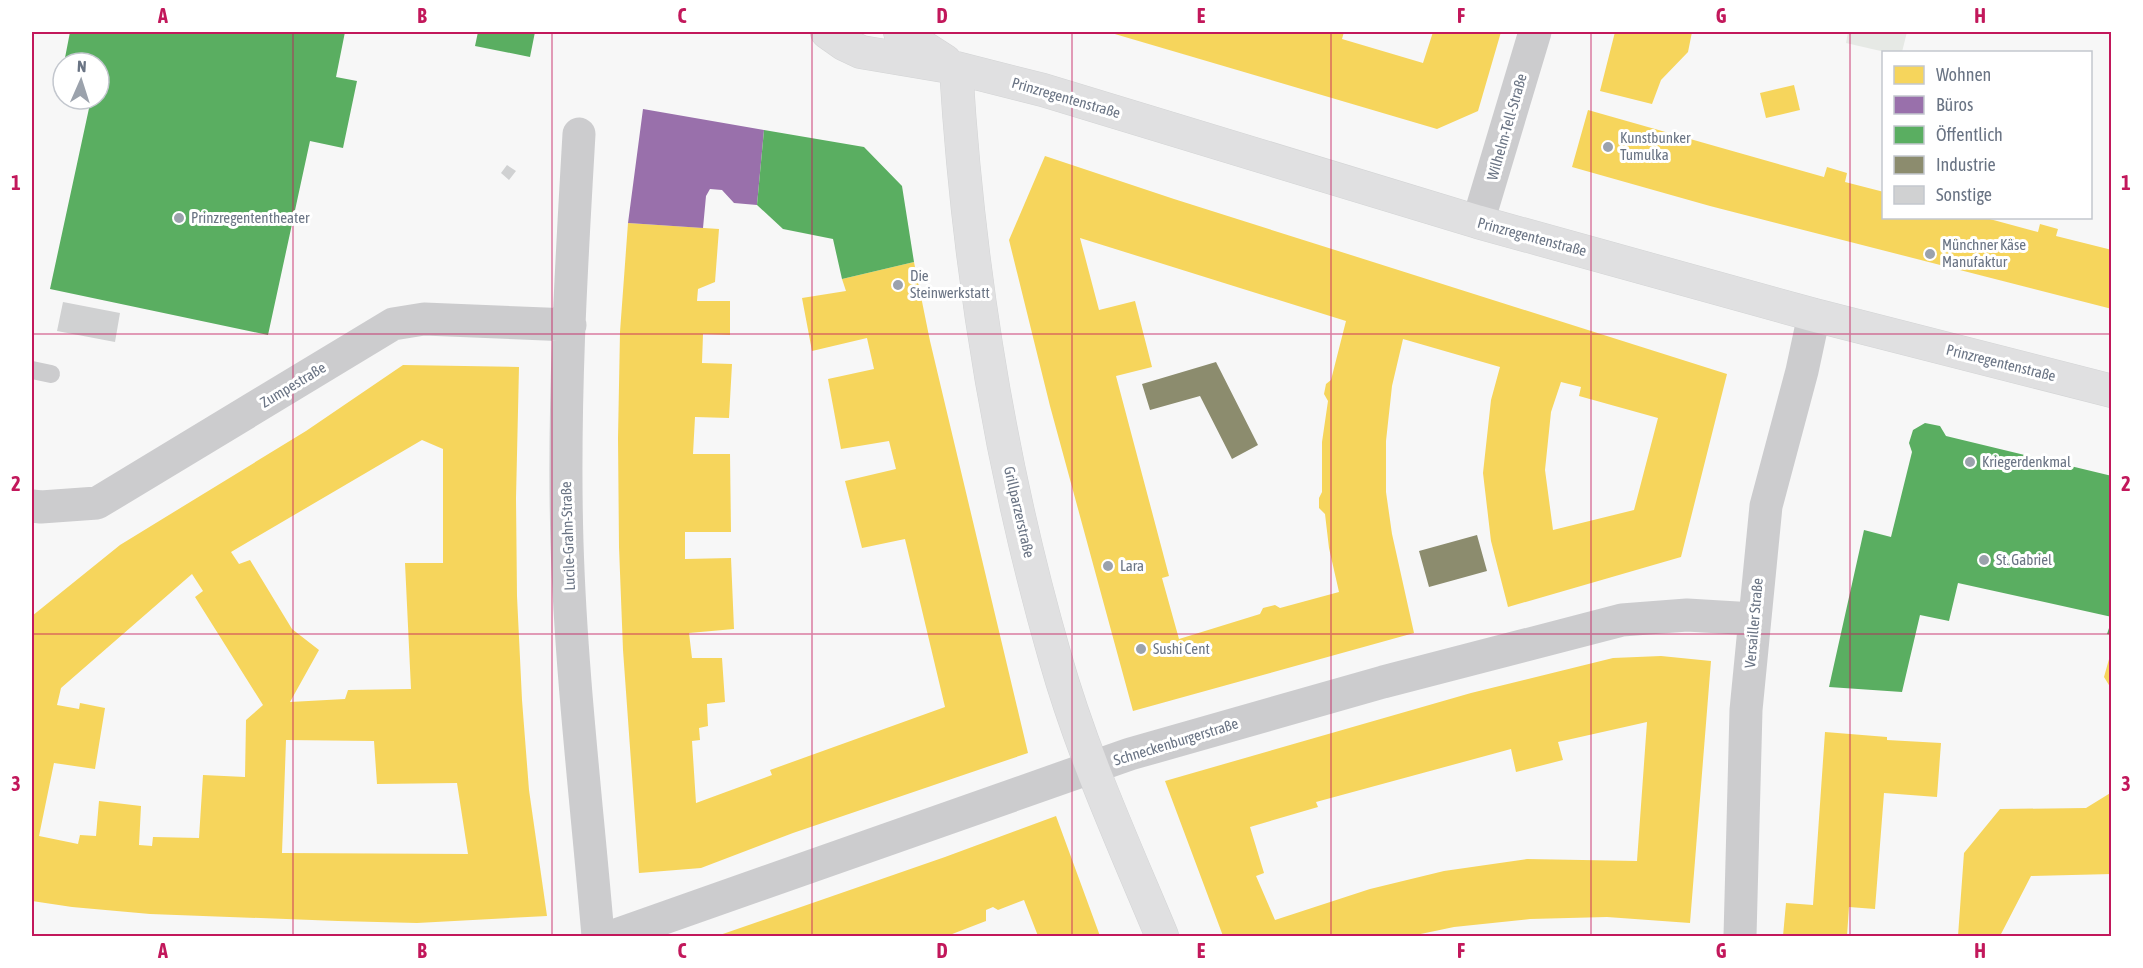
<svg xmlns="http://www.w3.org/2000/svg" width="2143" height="968" font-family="'Asap Condensed',sans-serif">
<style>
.green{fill:#e6e9e5}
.homes{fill:#f6d55c;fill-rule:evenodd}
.offices{fill:#9970ab}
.public{fill:#5aae61}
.industry{fill:#8c8c6e}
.building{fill:#d0d1d2}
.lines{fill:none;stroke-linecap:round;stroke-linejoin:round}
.secondary-casing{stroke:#d3d4d5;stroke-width:34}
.lane{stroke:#ccccce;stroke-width:18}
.street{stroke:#ccccce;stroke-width:33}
.secondary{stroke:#e0e0e1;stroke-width:33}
.grid{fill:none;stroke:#c2185b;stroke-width:1.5;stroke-opacity:0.55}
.poi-dot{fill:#9ba2ac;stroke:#fff;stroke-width:2}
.labels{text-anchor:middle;stroke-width:6;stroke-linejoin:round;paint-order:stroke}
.street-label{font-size:15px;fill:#6a7484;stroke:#fff}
.poi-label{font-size:15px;fill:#6a7484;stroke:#fff;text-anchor:start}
.neatline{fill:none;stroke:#c2185b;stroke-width:2}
.grid-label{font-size:20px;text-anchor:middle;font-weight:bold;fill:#c2185b}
</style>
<rect width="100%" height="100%" fill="#f7f7f7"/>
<path class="green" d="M1848,32H1907L1902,52H1885L1846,43Z"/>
<path class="homes" d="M1108,32H1344L1342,39L1423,63L1433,32H1501L1478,111L1437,129Z
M1615,32H1692L1688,52L1661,80L1652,104L1600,91Z
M1794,85L1800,110L1766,118L1760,93Z
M1588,110L1824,177L1827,167L1847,173L1845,182L1884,192V218H1986L2038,232L2040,224L2058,229L2056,236L2112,250V309L1710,206L1572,167Z
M1045,156L1174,199L1727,374L1681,557L1508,607L1491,541L1483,473L1491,400L1500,367L1403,339L1392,386L1386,441V492L1392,534L1414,633L1133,711L1050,406L1009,240ZM1080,238L1346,321L1331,380L1326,384L1324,394L1328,401L1322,442V492L1319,498V508L1325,514L1329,548L1339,592L1280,608L1275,605L1263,608L1260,614L1179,639L1162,578L1169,576L1116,376L1152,367L1135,301L1099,310ZM1561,382L1581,387L1579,396L1658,418L1634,510L1553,530L1545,470L1551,412Z
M628,223L719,229L715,282L698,289L697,301H730V335L703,334L702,363L732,364L729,418L695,417L693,454H730L731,532H685V559L731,558L734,629L689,633L692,658H722L725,702L707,704L708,726L699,728L700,740L692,741L696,803L772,775L770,770L945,707L905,539L862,548L845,481L896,469L889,441L841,449L828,379L874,369L867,338L812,351L802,298L846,291L842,279L914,262L930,341L1028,753L793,833L701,868L639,873L623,650L619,547L618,438L620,332Z
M403,365L519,367L516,498L517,596L522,700L529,790L547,916L417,923L338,921L150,914L72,907L32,901V616L120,545L306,431ZM422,440L443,449V563H405L411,689L348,690L345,699L290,702L319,650L292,629L250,560L239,564L231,552ZM192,574L203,591L195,597L263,705L246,720L245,777L203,775L199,838L153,837L152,846L139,845L141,806L99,801L96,836L80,835L78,844L39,836L54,763L95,769L105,708L80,703L79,709L57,705L61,688ZM286,740L374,741L377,784L457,783L468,854L282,853Z
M2111,652H2112V690L2104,677Z
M1661,656L1711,661L1690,923L1607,917L1530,919L1454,927L1411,936H1223L1165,781L1471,693L1613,658ZM1647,722L1637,861L1527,859L1444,871L1370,889L1275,920L1256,876L1264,873L1250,827L1318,807L1316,802L1511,749L1516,772L1563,760L1558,742Z
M1825,732L1887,737V740L1941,743L1937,797L1884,793L1875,909L1849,907L1847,936H1783L1786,903L1813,905Z
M2112,792V874L2031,876L2000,936H1958L1964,853L2000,809L2086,808Z
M1056,816L1100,936H1038L1024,900L998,910L993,907L986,910V921L947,936H717L945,857Z"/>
<path class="offices" d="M643,109L764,130L757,205L734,203L722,190L710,189L706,196L703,228L628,223Z"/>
<path class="public" d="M70,32H345L336,77L357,81L343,148L310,141L268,335L50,289L91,99H99V63H64Z
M478,32H535L530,57L475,46Z
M62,71H63V89L58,88Z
M764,130L864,147L902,186L914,262L842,279L833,239L783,229L757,205Z
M1925,423L1940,426L1946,436L2112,476V617L1958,583L1949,621L1920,615L1902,692L1829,687L1864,530L1891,537L1912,452L1909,443L1913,430Z
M2112,619V635L2107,634Z"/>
<path class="industry" d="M1216,362L1258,445L1232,459L1200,396L1150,410L1142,384Z
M1477,535L1487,571L1429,587L1419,551Z"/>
<path class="building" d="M507,165L516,171L509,180L501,173Z
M63,302L120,313L115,342L57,331Z"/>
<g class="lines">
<defs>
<path id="secondary" d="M827,32L844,44L861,52L956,68L1043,90L1478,222L1814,315L2112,391
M900,32L945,61
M956,68C968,267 1000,466 1055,657C1082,753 1124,845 1162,936"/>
</defs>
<use href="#secondary" class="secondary-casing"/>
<path class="lane" d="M32,370L51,374"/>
<path class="street" d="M579,134C571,270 563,407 567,543C571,674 587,805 598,936
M1478,222L1535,32
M32,506L41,507L97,503L393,324L424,319L570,325
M613,936L1130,754L1383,682L1622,620L1687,615L1754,619
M1740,936L1746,710L1766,506L1802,371L1814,315"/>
<use href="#secondary" class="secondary"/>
</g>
<path class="grid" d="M293,32V936M552,32V936M812,32V936M1072,32V936M1331,32V936M1591,32V936M1850,32V936M32,334H2112M32,634H2112"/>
<g class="poi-dot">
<circle cx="1608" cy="147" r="6"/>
<circle cx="179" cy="218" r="6"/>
<circle cx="1930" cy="254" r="6"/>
<circle cx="898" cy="285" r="6"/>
<circle cx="1970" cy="462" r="6"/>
<circle cx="1984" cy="560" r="6"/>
<circle cx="1108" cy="566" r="6"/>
<circle cx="1141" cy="649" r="6"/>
</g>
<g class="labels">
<g class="street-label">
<text transform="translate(1066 98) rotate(16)" y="5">Prinzregentenstraße</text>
<text transform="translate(1507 127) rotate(-74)" y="5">Wilhelm-Tell-Straße</text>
<text transform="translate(1532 237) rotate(15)" y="5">Prinzregentenstraße</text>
<text transform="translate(2001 363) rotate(14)" y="5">Prinzregentenstraße</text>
<text transform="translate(293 385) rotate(-31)" y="5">Zumpestraße</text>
<text transform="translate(1019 512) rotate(77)" y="5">Grillparzerstraße</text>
<text transform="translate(568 536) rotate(-92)" y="5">Lucile-Grahn-Straße</text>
<text transform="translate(1754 623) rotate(-85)" y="5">Versailler Straße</text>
<text transform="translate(1176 742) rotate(-17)" y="5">Schneckenburgerstraße</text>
</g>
<g class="poi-label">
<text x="1620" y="143">Kunstbunker<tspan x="1620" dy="17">Tumulka</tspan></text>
<text x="191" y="223">Prinzregententheater</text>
<text x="1942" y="250">Münchner Käse<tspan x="1942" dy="17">Manufaktur</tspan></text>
<text x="910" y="281">Die<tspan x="910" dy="17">Steinwerkstatt</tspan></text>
<text x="1982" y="467">Kriegerdenkmal</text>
<text x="1996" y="565">St. Gabriel</text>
<text x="1120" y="571">Lara</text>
<text x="1153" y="654">Sushi Cent</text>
</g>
</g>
<rect width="2143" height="968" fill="none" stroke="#ffffff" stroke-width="66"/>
<rect x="1882" y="51" width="210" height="168" fill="#ffffff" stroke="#c3c7ce" stroke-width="1.5"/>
<rect x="1894" y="66" width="30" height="18" fill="#f6d55c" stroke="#c3c7ce" stroke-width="1.5"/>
<text x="1936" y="81" font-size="18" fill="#6a7484">Wohnen</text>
<rect x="1894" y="96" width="30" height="18" fill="#9970ab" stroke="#c3c7ce" stroke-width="1.5"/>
<text x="1936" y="111" font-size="18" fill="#6a7484">Büros</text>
<rect x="1894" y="126" width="30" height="18" fill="#5aae61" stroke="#c3c7ce" stroke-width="1.5"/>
<text x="1936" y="141" font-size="18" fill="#6a7484">Öffentlich</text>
<rect x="1894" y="156" width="30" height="18" fill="#8c8c6e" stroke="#c3c7ce" stroke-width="1.5"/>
<text x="1936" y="171" font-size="18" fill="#6a7484">Industrie</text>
<rect x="1894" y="186" width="30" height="18" fill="#d0d1d2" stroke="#c3c7ce" stroke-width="1.5"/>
<text x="1936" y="201" font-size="18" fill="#6a7484">Sonstige</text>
<g transform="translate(81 81) rotate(3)"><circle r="28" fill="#ffffff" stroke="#c3c7ce" stroke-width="1.5"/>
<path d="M0-4.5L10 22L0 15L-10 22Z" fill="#9ba2ac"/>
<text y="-9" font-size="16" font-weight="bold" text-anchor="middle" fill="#6a7484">N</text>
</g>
<rect x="33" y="33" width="2077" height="902" class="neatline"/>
<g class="grid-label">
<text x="163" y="23">A</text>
<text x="422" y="23">B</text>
<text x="682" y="23">C</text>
<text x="942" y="23">D</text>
<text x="1201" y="23">E</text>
<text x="1461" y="23">F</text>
<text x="1721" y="23">G</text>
<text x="1980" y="23">H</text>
<text x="16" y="190">1</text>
<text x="2126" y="190">1</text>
<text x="16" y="491">2</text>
<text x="2126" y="491">2</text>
<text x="16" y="791">3</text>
<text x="2126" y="791">3</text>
<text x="163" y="958">A</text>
<text x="422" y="958">B</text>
<text x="682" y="958">C</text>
<text x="942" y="958">D</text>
<text x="1201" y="958">E</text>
<text x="1461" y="958">F</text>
<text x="1721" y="958">G</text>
<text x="1980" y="958">H</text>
</g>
</svg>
